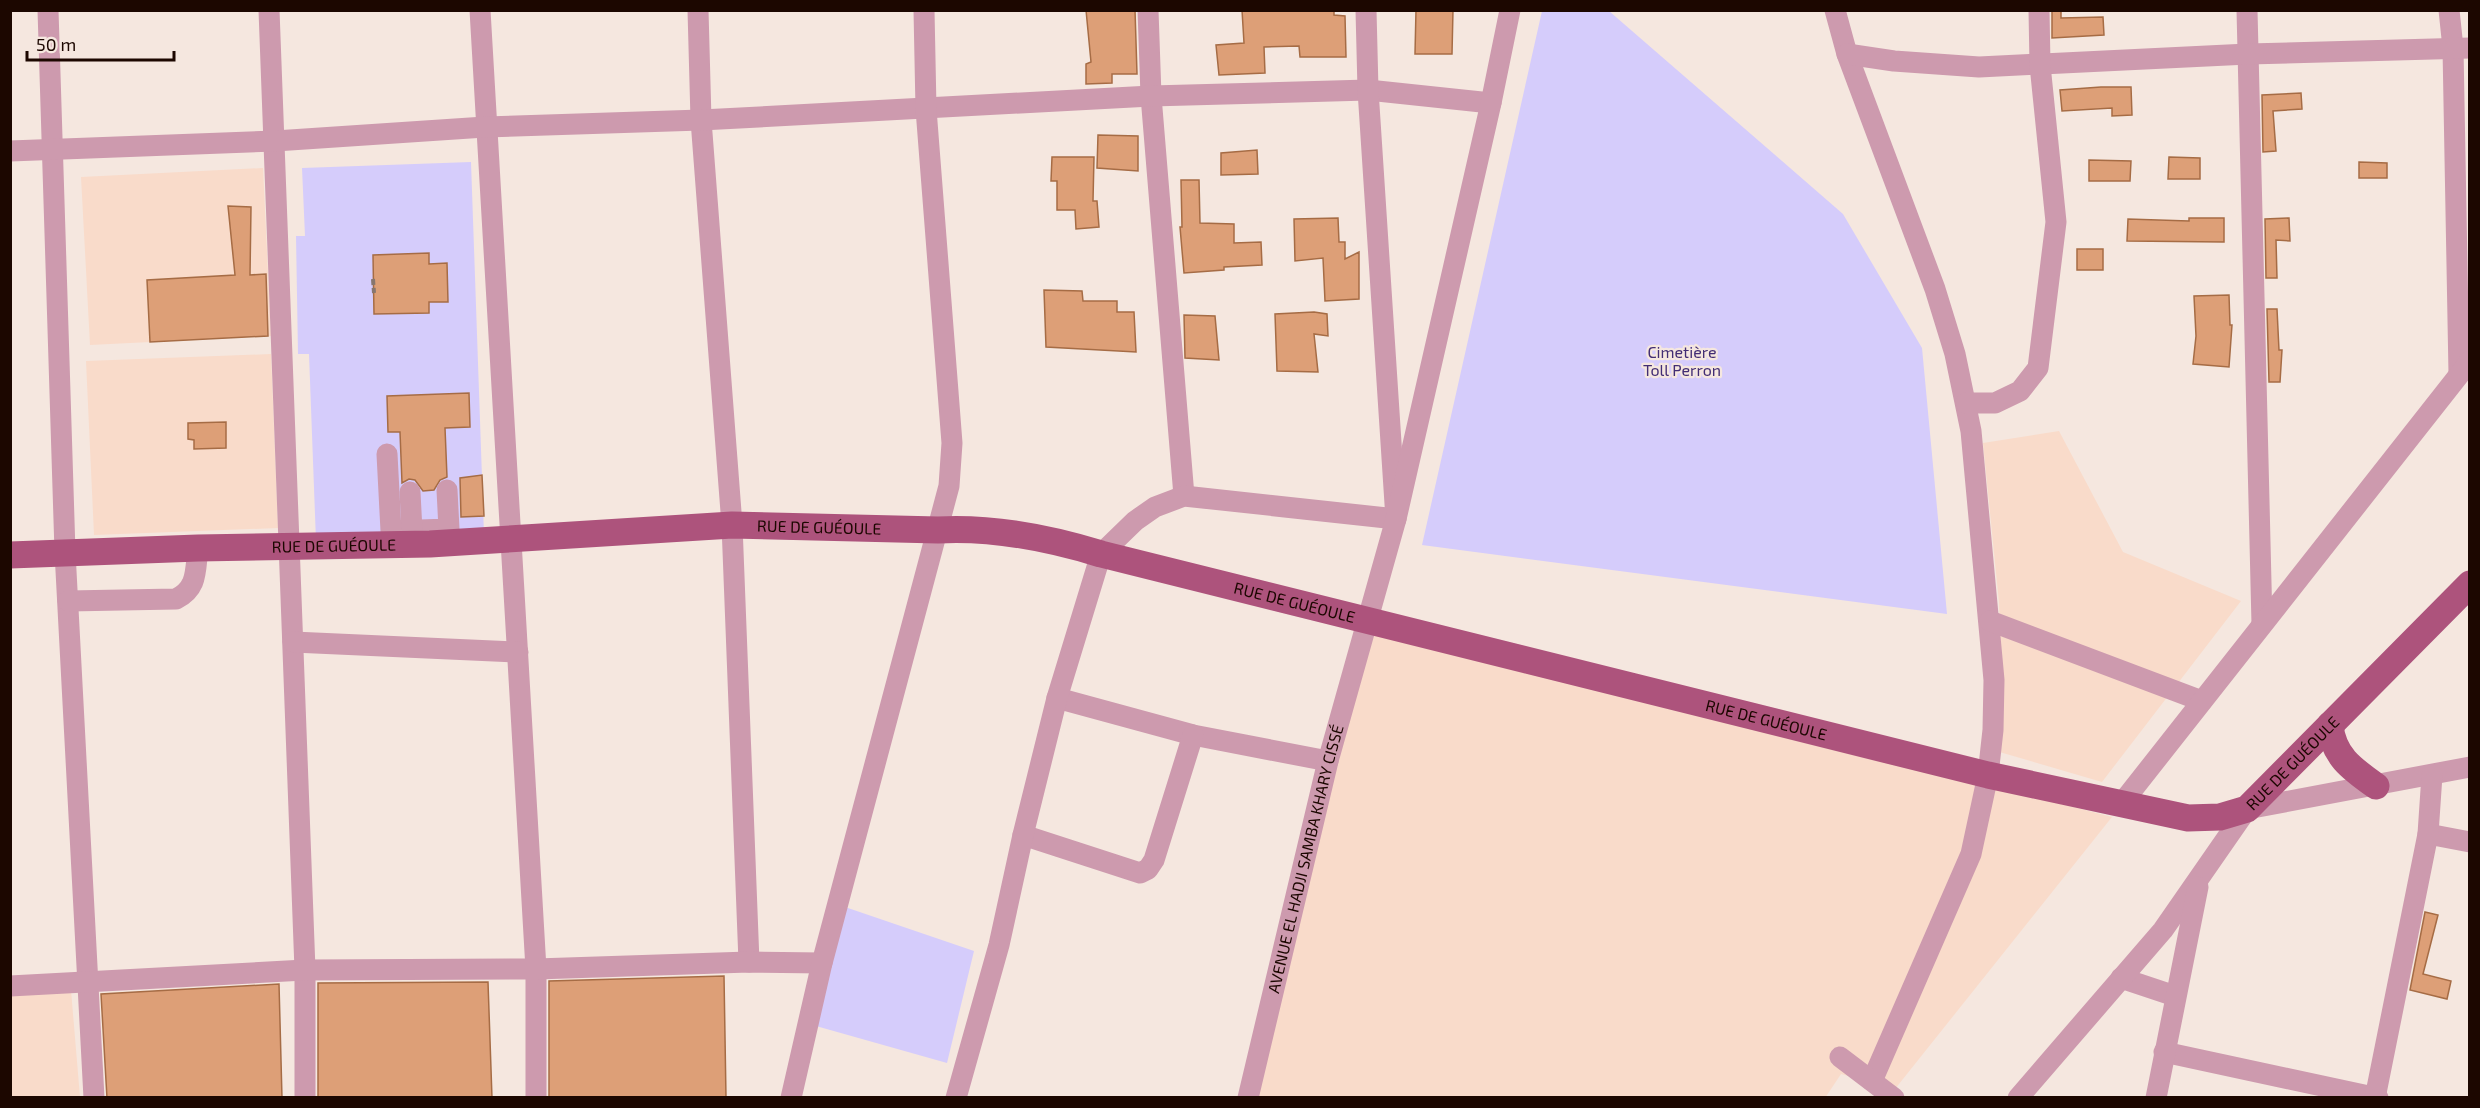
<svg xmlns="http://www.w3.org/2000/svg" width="2480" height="1108" font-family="'Exo 2',sans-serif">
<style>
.built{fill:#f9dbca}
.green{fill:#d5ccfb}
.building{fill:#dd9f77;stroke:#a66c45;stroke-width:1.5}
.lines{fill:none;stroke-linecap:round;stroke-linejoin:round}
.path{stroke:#87766e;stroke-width:4;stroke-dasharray:6 3;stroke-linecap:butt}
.minor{stroke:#cd9aae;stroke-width:21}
.major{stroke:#ad537c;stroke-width:27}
.labels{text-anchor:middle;stroke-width:4.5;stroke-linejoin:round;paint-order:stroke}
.park-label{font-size:16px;fill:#422d74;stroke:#f5e7df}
.street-label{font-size:16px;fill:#1c0700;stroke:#f5e7df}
</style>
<rect width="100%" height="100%" fill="#f5e7df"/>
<path class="built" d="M263,168L271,336L90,345L81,177Z
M271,354L278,528L94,535L86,361Z
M2059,431L2123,552L2241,601L2102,782L1996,751L2001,672L1999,602L1983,443Z
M1360,622L2112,817L1895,1089L1841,1074L1825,1098H1242Z
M71,990L80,1097H11L10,992Z"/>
<path class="green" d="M1542,11H1609L1843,214L1922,348L1947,614L1422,545Z
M471,162L484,535L316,541L309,354H298L296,236H305L302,168Z
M845,907L974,951L947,1063L816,1026Z"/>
<path class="building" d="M1086,10H1135L1137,74H1112V83L1086,84V64L1091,62Z
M1242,10H1334V15L1345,16L1346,57H1300L1299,46L1264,47L1265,73L1219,75L1216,45L1244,43Z
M1416,10H1453L1452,54H1415Z
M2052,10H2061V18L2103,17L2104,35L2052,38Z
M2101,87H2131L2132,115L2112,116V108L2062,111L2060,90Z
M2301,93L2302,109L2273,111L2276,151L2263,152L2262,95Z
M1098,135L1138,136V171L1097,168Z
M1257,150L1258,174L1221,175V153Z
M1052,157H1094L1093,201H1097L1099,227L1076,229L1075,210H1057V181H1051Z
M2169,157L2200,158V179H2168Z
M2089,160L2131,161L2130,181H2089Z
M2359,162L2387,163V178H2359Z
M1181,180H1199L1200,223L1234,224V243L1261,242L1262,265L1224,267V270L1184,273L1180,227H1182Z
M228,206L251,207L250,275L266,274L268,336L150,342L147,280L235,275Z
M1338,218L1339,242H1345V259L1359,252V299L1325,301L1323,258L1295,261L1294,219Z
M2189,218H2224V242L2127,241L2128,219L2189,221Z
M2289,218L2290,241L2276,240L2277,278H2266L2265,219Z
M2077,249H2103V270H2077Z
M429,253V264L447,263L448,302H429V313L374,314L373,255Z
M1044,290L1082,291L1083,301H1117V312H1134L1136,352L1046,347Z
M2229,295L2230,325H2232L2229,367L2193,364L2196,336L2194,296Z
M2267,309H2277L2279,350H2282L2280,382H2269Z
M1314,312L1327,314L1328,336L1314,334L1318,372L1277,371L1275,314Z
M1184,315L1215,316L1219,360L1185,358Z
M469,393L470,427L445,428L447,477L440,480L434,490L423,491L415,480L409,479L402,483L400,432H388L387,396Z
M226,422V448L194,449V440L188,439V423Z
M482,475L484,516L461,517L460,478Z
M2425,912L2438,915L2423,974L2451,981L2447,999L2410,990Z
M724,976L726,1098H549V981Z
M488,982L492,1098H318V983Z
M279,984L282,1098H107L101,994Z"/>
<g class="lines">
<path class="path" d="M373,279L374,293"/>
<g class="minor">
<path d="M48,10L65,552L94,1098"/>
<path d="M269,10L305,970V1098"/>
<path d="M480,10L536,969V1098"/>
<path d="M698,10L701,120L732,525L749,962"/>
<path d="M1148,10L1151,96L1184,496"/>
<path d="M1835,10L1847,54L1935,289L1955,354L1971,431L1994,680L1993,730L1988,775L1971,854L1872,1081"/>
<path d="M2247,10L2262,624"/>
<path d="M2449,10L2453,48L2459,374"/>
<path d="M1847,54L1894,61L1979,67L2248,54L2470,48"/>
<path d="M10,151L275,141L485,127L701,120L1151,96L1368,90L1491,103"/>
<path d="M1966,403H1995L2020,391L2038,368L2056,222L2040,65L2039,10"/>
<path d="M387,454L391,531L449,529L447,490"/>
<path d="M410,492L412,531"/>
<path d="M68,601L176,599C198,588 195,571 198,548"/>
<path d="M1990,621L2202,701"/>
<path d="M293,642L518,652"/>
<path d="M1057,698L1193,735L1328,761"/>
<path d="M2122,803L2470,361"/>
<path d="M2428,834L2470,842"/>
<path d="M1023,835L1140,873L1148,869L1154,860L1193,735"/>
<path d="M2121,978L2175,996"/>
<path d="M10,986L305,970L536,969L749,962L822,963"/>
<path d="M2164,1052L2378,1098"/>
<path d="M1840,1057L1894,1098"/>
<path d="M791,1098L822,963L949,486L952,443L926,109L924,10"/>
<path d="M956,1098L999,945L1023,835L1057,698L1101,554L1135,521L1155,507L1184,496L1396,519L1368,90L1366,10"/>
<path id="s1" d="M1248,1098L1328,761L1396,519L1491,103L1510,10"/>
<path d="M2018,1098L2163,930L2247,809L2470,767"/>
<path d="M2156,1098L2198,887"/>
<path d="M2375,1098L2428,834L2432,775"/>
</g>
<g class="major">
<path id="s2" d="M10,555L198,548L430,544L732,525L938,530C993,527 1049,538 1101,554L1988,775L2188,818L2220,817L2247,809L2470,584"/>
<path d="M2330,725C2333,756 2352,769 2376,786"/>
</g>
</g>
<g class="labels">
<g class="park-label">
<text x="1682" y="358">Cimetière<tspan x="1682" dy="18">Toll Perron</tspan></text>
</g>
<g class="street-label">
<text dy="6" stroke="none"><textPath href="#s2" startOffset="810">RUE DE GUÉOULE</textPath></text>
<text dy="6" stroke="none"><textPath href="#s2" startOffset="324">RUE DE GUÉOULE</textPath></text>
<text dy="6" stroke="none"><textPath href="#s2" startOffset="1294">RUE DE GUÉOULE</textPath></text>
<text dy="6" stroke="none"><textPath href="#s2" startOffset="1780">RUE DE GUÉOULE</textPath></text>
<text dy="6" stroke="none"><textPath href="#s2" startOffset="2338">RUE DE GUÉOULE</textPath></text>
<text dy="6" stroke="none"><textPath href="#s1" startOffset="246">AVENUE EL HADJI SAMBA KHARY CISSÉ</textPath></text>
</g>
</g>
<rect width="2480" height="1108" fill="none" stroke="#1c0700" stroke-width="24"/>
<path d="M27 51v9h147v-9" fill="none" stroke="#1c0700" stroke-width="3"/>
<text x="36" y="51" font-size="18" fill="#1c0700" stroke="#f5e7df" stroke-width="4.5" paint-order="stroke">50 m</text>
</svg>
